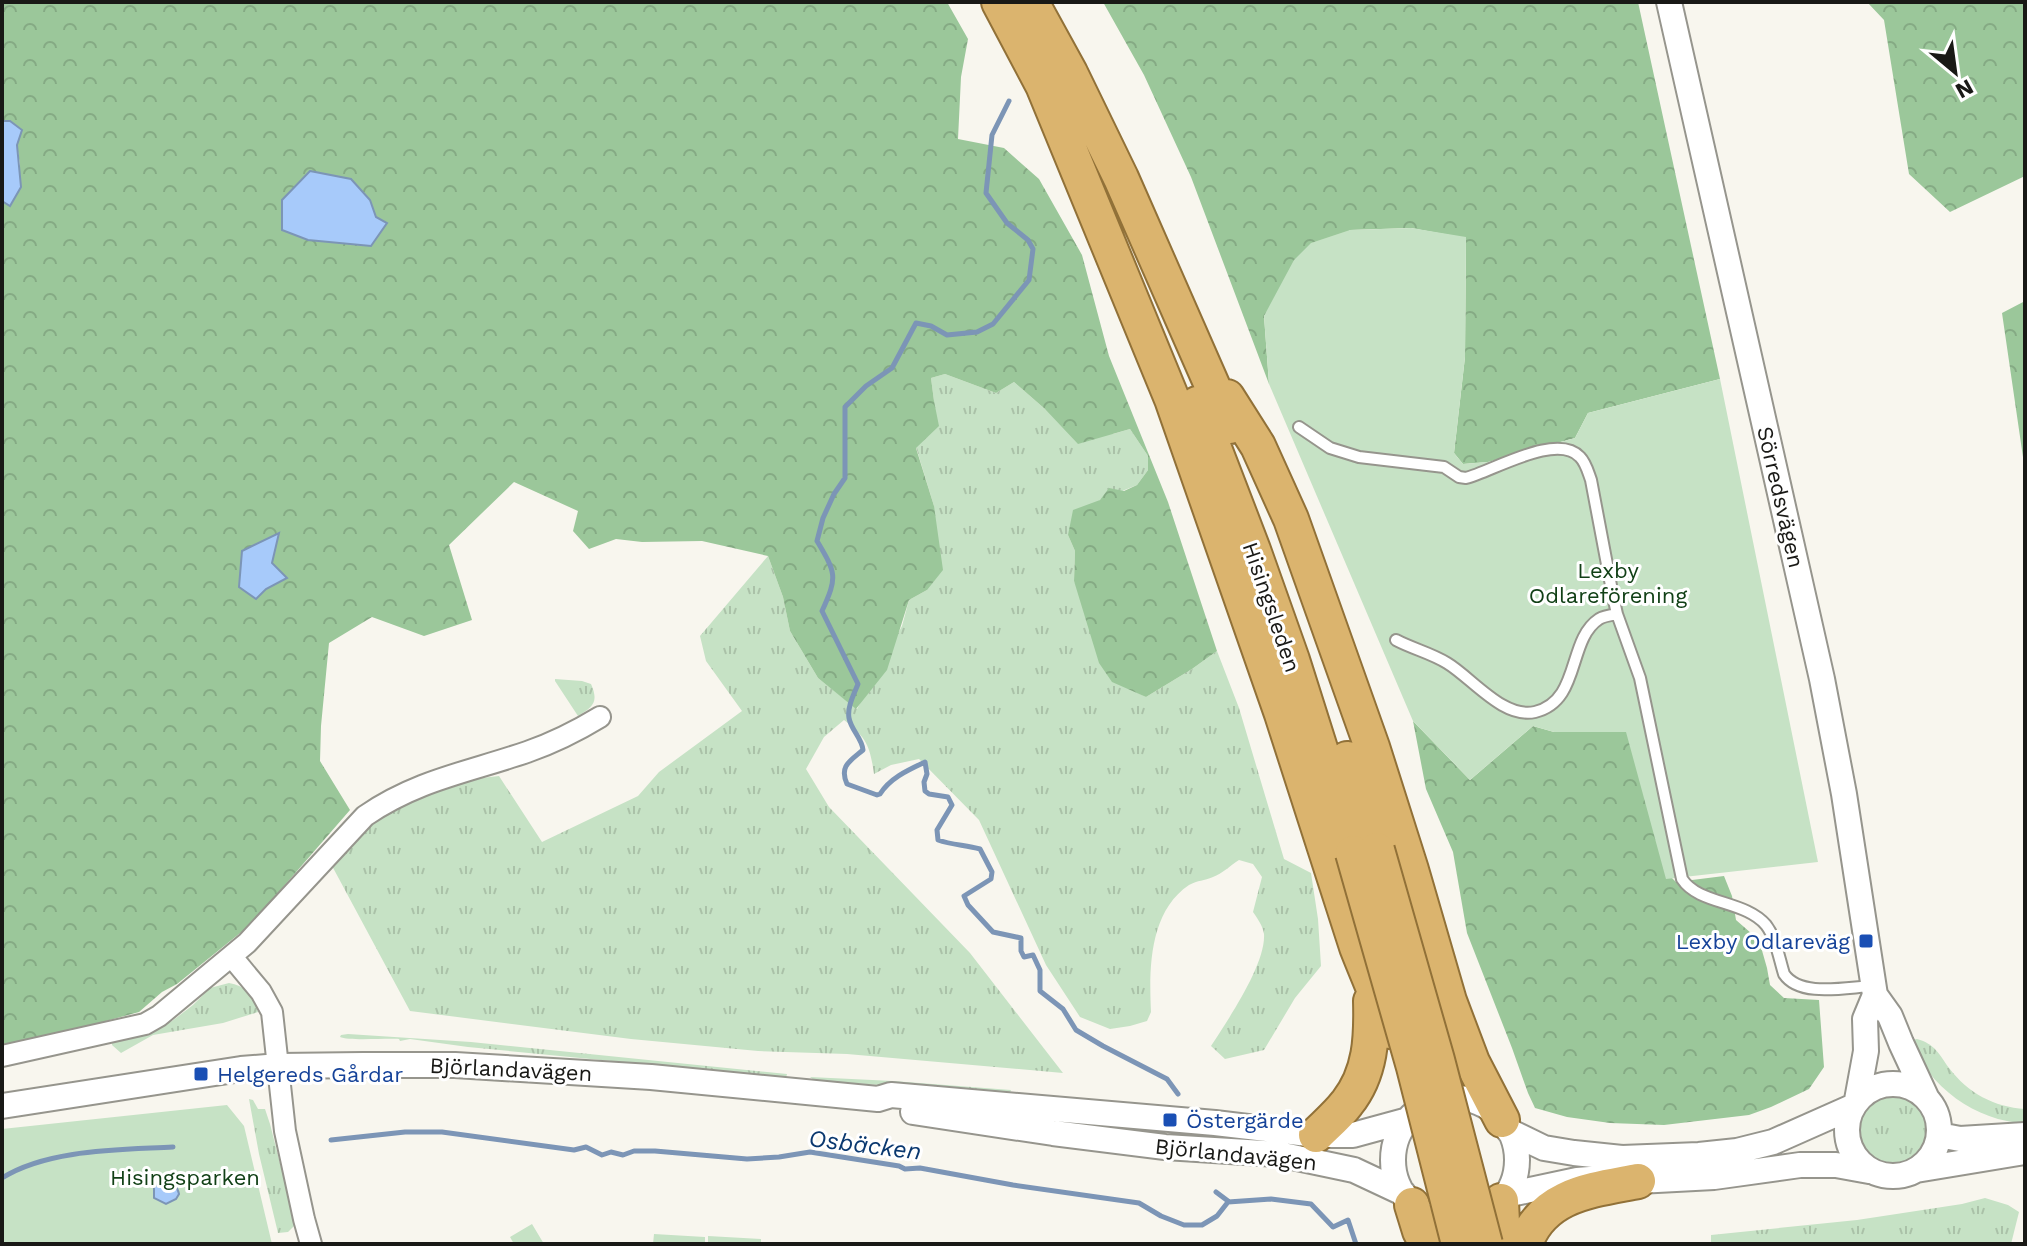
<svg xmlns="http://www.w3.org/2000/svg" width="2027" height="1246" font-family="'Work Sans',sans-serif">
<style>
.grass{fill:url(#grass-tufts)}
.forest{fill:url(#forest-crowns);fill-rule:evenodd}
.green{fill:#c6e2c5}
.water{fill:#a7cafa;stroke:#7c95b6;stroke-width:2}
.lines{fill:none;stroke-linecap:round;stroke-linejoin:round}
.stream{stroke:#7c95b6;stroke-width:5}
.service-casing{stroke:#96958d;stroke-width:14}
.minor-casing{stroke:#96958d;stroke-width:24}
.tertiary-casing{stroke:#96958d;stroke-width:28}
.trunk-casing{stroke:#917138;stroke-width:38}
.service{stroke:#fff;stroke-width:10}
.minor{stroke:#fff;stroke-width:20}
.tertiary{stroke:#fff;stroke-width:24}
.trunk{stroke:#dbb46e;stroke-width:34}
.trunk-bridge-casing{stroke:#917138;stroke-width:38;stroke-linecap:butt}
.trunk-bridge{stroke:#dbb46e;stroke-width:34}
.transit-dot{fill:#1a4fb4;stroke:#fff;stroke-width:3}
.labels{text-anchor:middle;stroke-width:6;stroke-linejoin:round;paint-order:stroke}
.street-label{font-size:22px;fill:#191916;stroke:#fff}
.park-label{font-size:22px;fill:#114016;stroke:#fff}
.transit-label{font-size:22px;fill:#164399;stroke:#fff;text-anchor:start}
.water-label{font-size:24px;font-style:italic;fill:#0a386f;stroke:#fff}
</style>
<defs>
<pattern id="grass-tufts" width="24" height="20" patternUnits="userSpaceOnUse" patternTransform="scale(2)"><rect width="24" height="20" fill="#c6e2c5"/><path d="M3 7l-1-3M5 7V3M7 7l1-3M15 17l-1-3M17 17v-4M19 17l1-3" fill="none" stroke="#aac1a8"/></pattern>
<pattern id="forest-crowns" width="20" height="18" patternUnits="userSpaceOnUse" patternTransform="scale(2)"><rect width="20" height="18" fill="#9bc79a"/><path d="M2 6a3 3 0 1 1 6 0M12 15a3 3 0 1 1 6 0" fill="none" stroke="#85aa84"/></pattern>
</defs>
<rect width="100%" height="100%" fill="#f8f6ee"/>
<path class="grass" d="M945,374L996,393L1014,382L1045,409L1113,434L1130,429L1148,456V470L1137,485L1100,500L1068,535L1075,551L1074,581L1129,688L1146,697L1192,669L1217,651L1239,708L1284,859L1311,873L1318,919L1321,966L1295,998L1264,1050L1225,1059L1211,1046C1228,1020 1266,964 1264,934C1263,926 1257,918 1253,912L1262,877L1253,864L1239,860C1231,865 1222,874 1213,877C1204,881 1198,880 1189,885C1149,912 1149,969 1151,1012L1147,1021L1130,1026L1110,1029L1080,1017L1046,965L979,820L919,759L891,765L874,774C870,746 867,738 844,720L824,737L806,769L829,807L970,953L1063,1073L847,1054L758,1051L631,1039L410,1011L331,864L369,823L414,797L464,780L499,776L542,842L638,796L659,772L742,711L706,661L700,636L768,556L783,597L790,631L818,678L857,709L902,626L909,600L927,590L934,506L916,447L934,401L931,378Z
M555,679L582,681L591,684C599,702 593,707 578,716L555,681Z
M229,983C247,986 253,996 258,1012L223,1023L153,1035L121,1053L112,1045V1041L172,1021L193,1005L210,988Z
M348,1034L471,1042L787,1074L786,1078L468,1047L410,1039L400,1041L399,1039C387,1038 348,1041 340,1037L341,1035Z
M1917,1039C1935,1044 1939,1054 1949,1068C1968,1093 1994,1107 2025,1109V1123C1977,1122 1927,1086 1911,1040Z
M810,1077L893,1081L1011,1090L1009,1095L814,1080Z
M1856 1130a38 38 0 1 1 76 0a38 38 0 1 1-76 0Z
M249,1099L253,1100L258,1109H265L270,1124L294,1218V1226L288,1232L278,1233L259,1154Z
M1985,1198L2008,1205L2019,1212L2011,1244H1711V1235L1857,1220L1962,1204Z"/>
<path class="forest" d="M2,2H947L968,39L961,77L958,139L1004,148L1039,179L1082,255L1109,356L1168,502L1217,651L1192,669L1146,697L1112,682L1099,663L1074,581L1075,551L1068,535L1073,510L1100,500L1109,488L1124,491L1137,485L1148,470V456L1130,429L1078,444L1045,409L1014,382L996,393L945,374L931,378L934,401L939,426L916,448L934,506L943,570L927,590L909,600L887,670L856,709L818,678L790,631L783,597L768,556L702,541L642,542L616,539L589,549L573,531L578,511L514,482L449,545L472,620L424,636L372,617L329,643L321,726L320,761L350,810L250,925L177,984L162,992L139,1012L44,1038L2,1047V201L10,205L20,165L17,145L22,130L10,121H2ZM370,199L376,217L283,200ZM278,534L272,563L286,578L266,589L256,599Z
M1103,2H1638L1720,379L1588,413L1575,438L1488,462L1463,464L1454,453L1465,357L1466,238L1411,228L1350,230L1264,316L1269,384L1191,177L1144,75Z
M1867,2H2025V176L1950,212L1909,174L1884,20Z
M2025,301V471L2002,313Z
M1627,716L1667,873L1676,882L1724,876L1732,896L1736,920L1759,940L1767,968L1770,985L1784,998L1819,1000L1824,1067L1809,1089L1771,1107L1749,1115L1664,1125L1610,1123L1567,1117L1535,1108L1528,1093L1512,1048L1467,933L1453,852L1426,789L1413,721L1470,780L1533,726L1554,732Z"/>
<path class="green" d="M1411,228L1466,237L1465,357L1454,453L1463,464L1488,462L1575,438L1588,413L1720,379L1818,862L1666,879L1626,732H1554L1533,726L1470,780L1413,721L1269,384L1264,316L1294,260L1311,243L1350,230Z
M227,1105L244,1126L272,1244H2V1129Z
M532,1224L544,1244H514L510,1237Z
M654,1234L705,1237V1244H653Z
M708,1236L761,1239V1244H708Z"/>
<path class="water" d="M2,121H10L22,130L17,145L21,187L10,206L2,201Z
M310,171L351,179L370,200L376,217L387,223L371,246L308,240L282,230V200Z
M279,533L272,563L287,578L266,589L256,599L239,587L242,551Z
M163,1180C172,1182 177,1185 179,1194L176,1199L166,1204L154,1198V1187Z"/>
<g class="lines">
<path class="stream" d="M1009,101L992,135L986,193L1007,223L1028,240L1033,249L1029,280L993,324L977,332L947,335L931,326L916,323L892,368L866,386L845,407V478L834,494L823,518L817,541C836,573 838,576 822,611L858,684C854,694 847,707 849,718C851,730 862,738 863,750C850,761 839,766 847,784L877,795L880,794C890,778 908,770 925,762L927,774L924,782L925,791L929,794L948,797L952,805L937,830L938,840C952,845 966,845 980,849L992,872L991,879L964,896L968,905L993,932L1021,938V951L1024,957L1033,955L1040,970V991L1063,1009L1076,1030L1103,1046L1167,1079L1178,1094
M331,1140L405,1132H442L574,1150L586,1147L602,1155L611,1152L623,1155L634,1151H655L747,1159L779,1157L810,1152L899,1166L905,1169L920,1168L1013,1185L1139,1203L1161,1216L1184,1225H1202L1217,1216L1228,1202L1271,1199L1311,1204L1333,1227L1348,1220L1356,1244
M2,1178C48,1149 120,1150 173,1147
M1216,1192L1228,1201"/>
<defs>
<path id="service" d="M1299,427L1330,448L1359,457L1444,467L1459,477L1466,478C1493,471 1557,432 1580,457C1586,463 1588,472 1591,480L1613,596L1617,614L1640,678L1682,879C1699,905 1745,900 1766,925C1776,938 1779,958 1784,974C1800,998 1847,987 1873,986
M1396,640C1413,649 1431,653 1447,663C1472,678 1503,719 1535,712C1581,701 1567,640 1599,619C1604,616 1611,615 1617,614"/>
<path id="minor" d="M232,957L261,992L272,1012L285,1131L304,1219L311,1244
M2,1056L145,1024L159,1016L247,943L365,816C417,780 469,772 527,752C553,743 577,731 600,717"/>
<path id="tertiary" d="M1669,2L1822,679L1844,794L1875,995L1890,1016L1901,1043L1927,1099
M1847 1130a46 46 0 1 1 92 0a46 46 0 1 1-92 0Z
M1393 1160a62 62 0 1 1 124 0a62 62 0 1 1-124 0Z
M1857,1100L1866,1051L1865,1019L1875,995
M2,1106L241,1069L279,1066L363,1065H455L651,1077L878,1099L891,1095L1215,1123L1316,1135H1353L1408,1120
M913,1112L1053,1133L1165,1147L1278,1154L1354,1170L1403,1193
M1509,1131L1544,1148L1574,1153L1622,1158L1699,1155L1737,1151L1773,1142L1852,1107
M1939,1135L1960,1139L2025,1135
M1916,1170L2025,1152
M1506,1195L1577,1180L1603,1178L1638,1181L1714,1177L1800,1165H1836L1869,1171"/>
<path id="trunk" d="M999,2L1053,104
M1031,2L1070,73L1121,178L1230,426
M1043,85L1172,399L1282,714L1357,947C1368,975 1380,1002 1390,1031
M1227,397L1258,446L1291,519L1372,747L1411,870L1449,1001L1472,1062L1502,1120
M1197,404L1253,550L1292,660L1353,853
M1347,759L1377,850
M1316,1135C1326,1125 1338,1115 1347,1103C1371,1073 1372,1037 1371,1001
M1501,1201L1502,1223L1505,1244
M1412,1205L1420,1231L1427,1244
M1525,1244C1543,1194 1592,1190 1638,1181"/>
</defs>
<use href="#service" class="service-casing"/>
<use href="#minor" class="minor-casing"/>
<use href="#tertiary" class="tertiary-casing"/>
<use href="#trunk" class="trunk-casing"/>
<use href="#service" class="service"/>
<use href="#minor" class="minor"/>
<use href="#tertiary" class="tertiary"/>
<use href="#trunk" class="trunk"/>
<defs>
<path id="trunk-bridge" d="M1377,850L1437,1060L1485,1244
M1353,853L1414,1067L1459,1244"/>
</defs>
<use href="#trunk-bridge" class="trunk-bridge-casing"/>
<use href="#trunk-bridge" class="trunk-bridge"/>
</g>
<g class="transit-dot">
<rect x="1858" y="933" width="16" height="16" rx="4"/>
<rect x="193" y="1066" width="16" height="16" rx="4"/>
<rect x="1162" y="1112" width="16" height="16" rx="4"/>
</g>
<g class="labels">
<g class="street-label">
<text transform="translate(1781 497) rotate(77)" y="8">Sörredsvägen</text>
<text transform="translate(1272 607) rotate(71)" y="8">Hisingsleden</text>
<text transform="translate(511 1069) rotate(3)" y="8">Björlandavägen</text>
<text transform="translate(1236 1154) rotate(6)" y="8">Björlandavägen</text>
</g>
<g class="park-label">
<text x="1608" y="578">Lexby<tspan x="1608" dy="25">Odlareförening</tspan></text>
<text x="185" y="1185">Hisingsparken</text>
</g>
<g class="transit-label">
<text x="1850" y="949" text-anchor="end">Lexby Odlareväg</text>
<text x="217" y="1082">Helgereds Gårdar</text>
<text x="1186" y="1128">Östergärde</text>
</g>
<g class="water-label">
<text transform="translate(865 1145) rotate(7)" y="8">Osbäcken</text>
</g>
</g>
<rect width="2027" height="1246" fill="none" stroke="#191916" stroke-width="8"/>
<g transform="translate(1955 72) rotate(151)" stroke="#ffffff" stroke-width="6" paint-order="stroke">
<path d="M0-6L14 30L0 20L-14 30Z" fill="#191916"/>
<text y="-12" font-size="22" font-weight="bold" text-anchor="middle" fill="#191916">N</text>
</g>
</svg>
